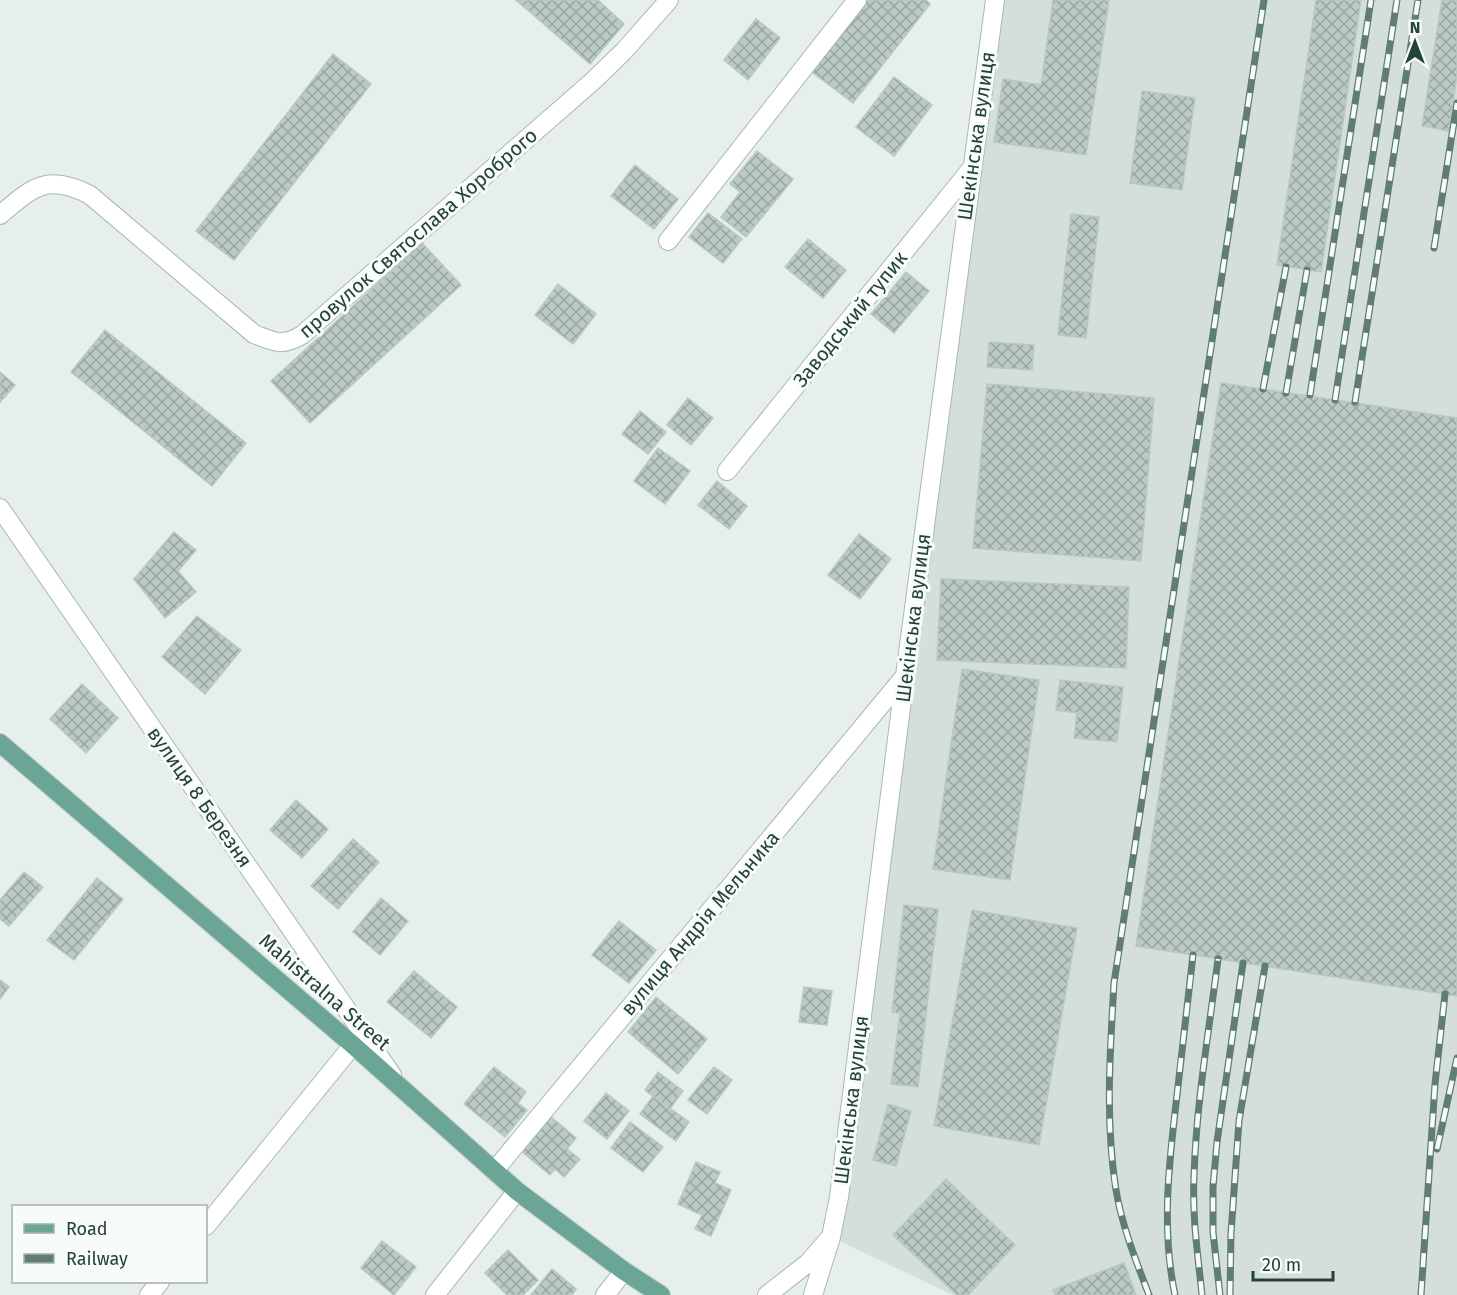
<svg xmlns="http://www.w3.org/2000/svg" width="1457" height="1295" font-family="'Fira Sans',sans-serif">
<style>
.built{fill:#d4dfda}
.building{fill:url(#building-cross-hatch);stroke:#b8c9c2;stroke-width:1.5}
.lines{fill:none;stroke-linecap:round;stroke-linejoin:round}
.minor-casing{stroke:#a8b8b2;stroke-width:20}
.major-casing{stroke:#c2cac8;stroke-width:20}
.minor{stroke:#fff;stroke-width:18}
.major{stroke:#6aa596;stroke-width:18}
.rail-casing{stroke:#5f7d75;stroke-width:7}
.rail{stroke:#f7fbf9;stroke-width:4.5;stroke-dasharray:14;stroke-linecap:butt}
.labels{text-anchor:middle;stroke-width:6;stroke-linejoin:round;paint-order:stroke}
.street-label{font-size:20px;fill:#24423a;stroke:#f7fbf9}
</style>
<defs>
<pattern id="building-cross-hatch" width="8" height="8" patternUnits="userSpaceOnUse" patternTransform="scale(1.5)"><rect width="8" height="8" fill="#bbcac4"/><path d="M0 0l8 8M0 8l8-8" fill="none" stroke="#98a6a0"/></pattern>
</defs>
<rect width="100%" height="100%" fill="#e6efeb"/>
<path class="built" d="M995,0H1457V1295H953L831,1237Z"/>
<path class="building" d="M516,0H598L624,24L590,64Z
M867,0H926L930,4L853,103L812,72Z
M1053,0H1109L1086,155L994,142L1003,79L1041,85Z
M1316,0H1361L1321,272L1277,265Z
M1442,0H1457V74L1449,131L1422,126Z
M756,19L780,38L748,80L724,60Z
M333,54L371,84L234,260L196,231Z
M894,77L932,105L894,156L856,127Z
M1142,91L1195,98L1182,190L1130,183Z
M757,151L793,179L746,237L721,217L740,192L730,184Z
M635,165L678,199L654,229L611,196Z
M708,213L742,239L723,263L689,237Z
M1071,214L1099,217L1086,338L1058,335Z
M808,239L846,270L823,298L785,267Z
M422,243L461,285L310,423L271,381Z
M906,272L929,291L894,333L871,314Z
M558,284L596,314L573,344L535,315Z
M105,330L246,443L212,486L71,372Z
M989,342L1034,345L1032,370L987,367Z
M0,372L15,385L0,402Z
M1221,383L1457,418V996L1136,946Z
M987,384L1154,398L1141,561L973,548Z
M688,398L713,418L691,445L667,425Z
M640,411L666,432L648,454L622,434Z
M658,448L690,471L665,504L634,481Z
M717,481L747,506L729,529L698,505Z
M174,532L196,550L178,571L196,592L165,618L134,579Z
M859,534L891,559L860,599L828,575Z
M941,579L1129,587L1126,668L937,660Z
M197,616L241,650L205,694L162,657Z
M962,669L1039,680L1010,880L933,869Z
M1060,680L1123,687L1117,742L1074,738L1077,713L1056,710Z
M82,684L118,718L86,753L50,719Z
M296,800L328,829L302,858L270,830Z
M353,839L379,862L338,909L311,886Z
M24,872L43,887L9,926L0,919V900Z
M97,878L123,899L74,960L47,940Z
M381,898L408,921L380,955L353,932Z
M904,905L938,909L918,1087L891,1084L900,1013L892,1012Z
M972,910L1077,928L1039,1145L934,1126Z
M619,921L656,950L629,983L592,955Z
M414,971L457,1007L431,1038L387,1002Z
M0,980L9,987L0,999Z
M804,987L832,991L827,1025L799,1022Z
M656,997L707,1039L678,1074L628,1032Z
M494,1067L526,1092L518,1103L527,1110L505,1137L464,1104Z
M714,1067L732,1080L707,1114L688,1100Z
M658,1072L683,1091L670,1109L645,1090Z
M606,1093L629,1111L607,1139L584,1121Z
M653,1096L689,1122L676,1141L640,1114Z
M888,1104L911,1111L896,1166L873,1160Z
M550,1116L576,1138L567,1149L580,1159L564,1177L555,1169L550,1175L521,1151Z
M630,1122L663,1147L643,1172L611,1148Z
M696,1162L720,1172L715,1183L731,1190L711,1236L695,1229L702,1215L678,1204Z
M946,1179L1015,1245L968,1295H957L893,1235Z
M382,1241L416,1267L394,1295L361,1268Z
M508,1250L538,1280L523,1295H507L485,1273Z
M1124,1263L1136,1295H1055L1053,1290Z
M552,1269L576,1289L572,1295H531Z"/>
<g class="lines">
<defs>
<path id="minor" d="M0,215C33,187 47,173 90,195L254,334C275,342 281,347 302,335L593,81L624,51L669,0
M668,241L857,0
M727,471L971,169
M0,508L392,1075
M494,1171L905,676
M206,1226L353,1045
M149,1295L160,1282
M435,1295L517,1191
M605,1295L624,1271
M767,1295L808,1263L828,1240
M813,1295L831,1237L839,1197L905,676L995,0"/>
<path id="major" d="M0,743L353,1045L517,1191L624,1271L661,1295"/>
</defs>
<use href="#minor" class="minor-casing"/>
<use href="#major" class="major-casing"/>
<use href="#minor" class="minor"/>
<use href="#major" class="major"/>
<defs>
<path id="rail" d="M1434,248L1457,103
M1263,389L1286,267
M1286,393L1307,270
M1310,395L1371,0
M1335,400L1397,0
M1355,402L1418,0
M1437,1149L1457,1058
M1149,1295C1136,1261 1122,1226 1116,1190C1105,1121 1110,1052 1114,983L1264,0
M1175,1295C1161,1229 1169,1162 1177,1095C1182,1048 1188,1002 1193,955
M1202,1295C1198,1256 1192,1216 1194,1177C1196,1105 1209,1031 1218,959
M1220,1295L1213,1232V1187L1217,1142L1243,963
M1230,1295L1231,1233L1239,1121L1265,966
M1421,1295L1435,1084L1445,994"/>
</defs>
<use href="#rail" class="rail-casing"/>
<use href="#rail" class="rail"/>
</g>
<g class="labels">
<g class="street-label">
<text transform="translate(976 136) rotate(-82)" y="7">Шекінська вулиця</text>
<text transform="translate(418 233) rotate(-41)" y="7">провулок Святослава Хороброго</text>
<text transform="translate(850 319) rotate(-51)" y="7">Заводський тупик</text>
<text transform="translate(913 618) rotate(-83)" y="7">Шекінська вулиця</text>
<text transform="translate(200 797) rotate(55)" y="7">вулиця 8 Березня</text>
<text transform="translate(700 923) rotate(-50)" y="7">вулиця Андрія Мельника</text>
<text transform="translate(325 992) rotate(41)" y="7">Mahistralna Street</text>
<text transform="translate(851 1100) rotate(-83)" y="7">Шекінська вулиця</text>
</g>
</g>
<rect x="12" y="1205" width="195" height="78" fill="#f7fbf9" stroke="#a3b1ad" stroke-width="1.5"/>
<rect x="24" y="1224" width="30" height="9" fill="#6aa596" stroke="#a3b1ad" stroke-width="1.5"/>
<text x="66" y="1235" font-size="18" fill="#24423a">Road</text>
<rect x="24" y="1254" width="30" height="9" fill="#5f7d75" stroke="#a3b1ad" stroke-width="1.5"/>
<text x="66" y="1265" font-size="18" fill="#24423a">Railway</text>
<g transform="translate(1415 42)" stroke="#f7fbf9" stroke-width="4.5" paint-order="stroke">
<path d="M0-4.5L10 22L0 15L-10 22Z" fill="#24423a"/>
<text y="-9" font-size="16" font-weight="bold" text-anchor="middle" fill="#24423a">N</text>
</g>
<path d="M1253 1271v9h80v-9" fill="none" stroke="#24423a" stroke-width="3"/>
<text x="1262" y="1271" font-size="18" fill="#24423a" stroke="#f7fbf9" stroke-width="4.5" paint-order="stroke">20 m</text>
</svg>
